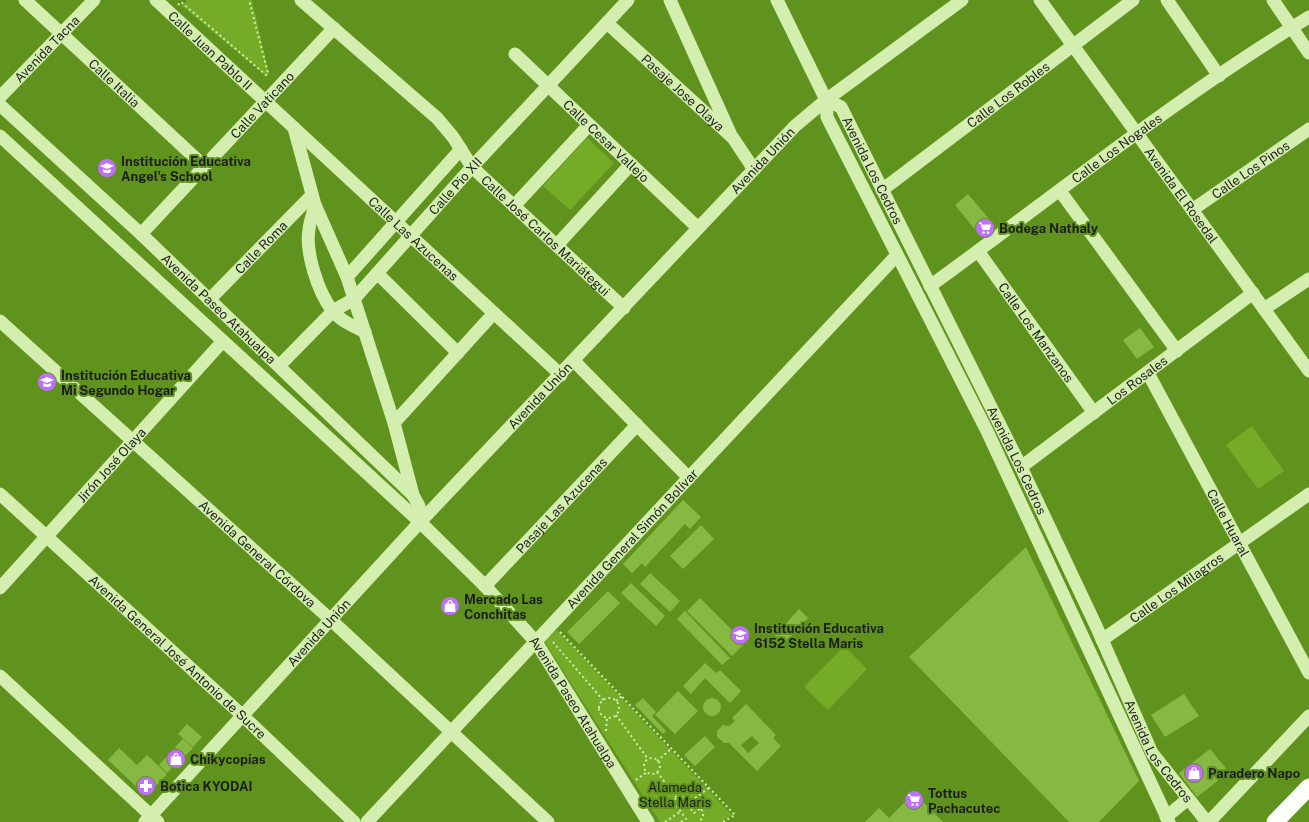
<svg xmlns="http://www.w3.org/2000/svg" width="1309" height="822" font-family="'Public Sans',sans-serif">
<style>
.green{fill:#74ac27}
.building{fill:#86b942;fill-rule:evenodd}
.lines{fill:none;stroke-linecap:round;stroke-linejoin:round}
.path{stroke:#d4eeaf;stroke-width:2;stroke-dasharray:2 3;stroke-linecap:butt}
.minor{stroke:#d4eeaf;stroke-width:13}
.major{stroke:#fbfff7;stroke-width:17}
.labels{text-anchor:middle;stroke-width:4;stroke-linejoin:round;paint-order:stroke}
.street-label{font-size:13px;fill:#1d1d1d;stroke:#60931d}
.poi-label{font-size:13px;font-weight:bold;fill:#1d1d1d;stroke:#60931d;text-anchor:start}
.park-label{font-size:13px;fill:#1c1d1b;stroke:#60931d}
</style>
<rect width="100%" height="100%" fill="#60931d"/>
<path class="green" d="M187,0H252L269,74L268,76H266L182,6Z
M587,138L614,163L570,210L543,186Z
M1252,426L1284,471L1258,489L1226,445Z
M557,630L732,815L721,822H660L544,641Z
M844,646L867,669L828,710L804,687Z"/>
<path class="building" d="M968,194L994,225L981,237L955,205Z
M1140,328L1154,347L1137,359L1123,340Z
M683,500L701,517L690,529L685,524L645,567L642,563L632,573L623,564Z
M701,525L714,539L683,569L670,556Z
M1026,547L1139,781L1099,822H1069L909,657Z
M650,573L680,601L670,612L640,584Z
M631,583L665,616L656,626L621,593Z
M608,591L620,603L579,644L567,632Z
M700,598L745,643L732,656L687,611Z
M799,609L808,618L780,648L771,640Z
M685,611L730,658L722,665L677,619Z
M705,663L716,673L720,670L741,691L730,703L705,678L691,694L683,686Z
M678,691L698,711L675,734L655,715Z
M1184,694L1199,716L1165,737L1151,715Z
M643,698L656,712L652,716L666,731L663,734L635,705Z
M703 707a9 9 0 1 1 18 0a9 9 0 1 1-18 0Z
M746,704L776,735L773,738L781,746L757,771L729,743H724L717,737V731L723,725L729,726L735,721L732,718ZM752,736L759,743L748,753L741,745Z
M187,724L202,737L193,747L178,734Z
M705,736L715,747L695,766L684,755Z
M183,739L193,748L185,756L175,747Z
M119,748L137,765L147,755L167,774L150,792L140,790L108,760Z
M174,748L183,756L167,773L159,765Z
M1210,749L1229,772L1197,797L1179,773Z
M914,793L943,822H865L879,808L889,818Z"/>
<g class="lines">
<path class="path" d="M178,5L181,2L266,75L268,73L249,0
M560,632L735,815L723,822
M553,642L603,700
M599 708a10 10 0 1 1 20 0a10 10 0 1 1-20 0Z
M616,701L622,696
M616,715L648,759
M606,731L607,718
M644 766a8 8 0 1 1 16 0a8 8 0 1 1-16 0Z
M657,761L672,748
M657,772L677,798
M636,780L647,772
M687,804L710,787
M665,822L680,812
M681,822L686,819L673,801L681,795L694,813L701,808L703,815L700,822"/>
<g class="minor">
<path id="s1" d="M25,0L204,166"/>
<path id="s2" d="M156,0L561,375"/>
<path id="s3" d="M301,0L437,118L453,137L472,167L624,308"/>
<path d="M670,0L730,133"/>
<path d="M777,0L826,100"/>
<path id="s4" d="M1040,0L1309,371"/>
<path d="M1167,0L1219,76"/>
<path d="M1273,0L1309,53"/>
<path id="s5" d="M607,23L733,138L753,168"/>
<path id="s6" d="M515,54L697,227"/>
<path id="s7" d="M0,97L94,0"/>
<path id="s8" d="M0,105L141,234L413,495L419,506L420,522"/>
<path d="M294,128L315,205L347,277L394,423L413,495"/>
<path id="s9" d="M0,136L420,522L485,586L536,642L648,822"/>
<path id="s10" d="M882,190L1133,0"/>
<path d="M1060,191L1177,351"/>
<path d="M315,205C313,213 310,221 309,229C305,252 318,292 332,310C340,321 354,326 365,332"/>
<path d="M514,206L589,125"/>
<path id="s11" d="M1192,210L1309,129"/>
<path id="s12" d="M141,234L334,28"/>
<path d="M557,245L631,164"/>
<path id="s13" d="M978,251L1094,413"/>
<path d="M377,273L458,353"/>
<path d="M347,277L461,149"/>
<path id="s14" d="M930,286C1056,195 1177,97 1309,17"/>
<path id="s15" d="M209,300L312,195"/>
<path d="M1264,309L1309,279"/>
<path id="s16" d="M0,321L331,620L548,822"/>
<path d="M574,361L689,478"/>
<path id="s17" d="M279,366L333,311L354,299L472,167L628,0"/>
<path id="s18" d="M1148,373L1309,673"/>
<path d="M394,423L494,313"/>
<path id="s19" d="M1021,467L1253,293"/>
<path id="s20" d="M0,494L243,716L354,822"/>
<path id="s21" d="M485,586L637,425"/>
<path id="s22" d="M0,588L223,341"/>
<path id="s23" d="M1102,640L1309,494"/>
<path d="M0,676L158,822"/>
<path d="M1166,817L1188,799"/>
<path id="s24" d="M145,822L420,522L795,126L826,100L962,0"/>
<path id="s25" d="M367,822L897,255"/>
<path id="s26" d="M1169,822L987,431L827,117L826,100L841,107L1021,467L1097,628L1152,753L1207,822"/>
<path d="M1209,822L1309,716"/>
</g>
<path class="major" d="M1275,822L1309,787"/>
</g>
<defs>
<symbol id="school-disc" viewBox="-11 -11 22 22"><circle r="9.5" fill="#c16efd" stroke="#60931d"/><path d="M0-5L7-2L0 1L-7-2ZM-4 1L0 2.5L4 1V4Q0 6-4 4Z" fill="#fff"/></symbol>
<symbol id="supermarket-disc" viewBox="-11 -11 22 22"><circle r="9.5" fill="#c16efd" stroke="#60931d"/><path d="M-6-5.5h2.5l.6 2H6L4.5 2H-2.5L-4.4-4H-6ZM-1.5 3.2a1.3 1.3 0 1 0 .1 0ZM3 3.2a1.3 1.3 0 1 0 .1 0Z" fill="#fff"/></symbol>
<symbol id="shop-disc" viewBox="-11 -11 22 22"><circle r="9.5" fill="#c16efd" stroke="#60931d"/><path d="M-5-2.5h2.3a2.7 3.5 0 0 1 5.4 0H5L5.5 6h-11ZM-1.5-2.5h3a1.5 2.3 0 0 0-3 0Z" fill="#fff"/></symbol>
<symbol id="pharmacy-disc" viewBox="-11 -11 22 22"><circle r="9.5" fill="#c16efd" stroke="#60931d"/><path d="M-2-6h4v4h4v4h-4v4h-4v-4h-4v-4h4Z" fill="#fff"/></symbol>
</defs>
<g fill-rule="evenodd">
<use href="#school-disc" x="96" y="157" width="22" height="22"/>
<use href="#supermarket-disc" x="974" y="217" width="22" height="22"/>
<use href="#school-disc" x="36" y="371" width="22" height="22"/>
<use href="#shop-disc" x="439" y="595" width="22" height="22"/>
<use href="#school-disc" x="729" y="624" width="22" height="22"/>
<use href="#shop-disc" x="165" y="748" width="22" height="22"/>
<use href="#shop-disc" x="1183" y="762" width="22" height="22"/>
<use href="#pharmacy-disc" x="135" y="775" width="22" height="22"/>
<use href="#supermarket-disc" x="903" y="789" width="22" height="22"/>
</g>
<g class="labels">
<g class="street-label">
<text dy="5" stroke="none"><textPath href="#s7" startOffset="67">Avenida Tacna</textPath></text>
<text dy="5" stroke="none"><textPath href="#s2" startOffset="74">Calle Juan Pablo II</textPath></text>
<text dy="5" stroke="none"><textPath href="#s1" startOffset="122">Calle Italia</textPath></text>
<text dy="5" stroke="none"><textPath href="#s5" startOffset="103">Pasaje Jose Olaya</textPath></text>
<text dy="5" stroke="none"><textPath href="#s10" startOffset="158">Calle Los Robles</textPath></text>
<text dy="5" stroke="none"><textPath href="#s12" startOffset="177">Calle Vaticano</textPath></text>
<text dy="5" stroke="none"><textPath href="#s6" startOffset="126">Calle Cesar Vallejo</textPath></text>
<text dy="5" stroke="none"><textPath href="#s14" startOffset="232">Calle Los Nogales</textPath></text>
<text dy="5" stroke="none"><textPath href="#s24" startOffset="905">Avenida Unión</textPath></text>
<text dy="5" stroke="none"><textPath href="#s11" startOffset="71">Calle Los Pinos</textPath></text>
<text dy="5" stroke="none"><textPath href="#s26" startOffset="888">Avenida Los Cedros</textPath></text>
<text dy="5" stroke="none"><textPath href="#s17" startOffset="253">Calle Pio XII</textPath></text>
<text dy="5" stroke="none"><textPath href="#s4" startOffset="241">Avenida El Rosedal</textPath></text>
<text dy="5" stroke="none"><textPath href="#s3" startOffset="341">Calle José Carlos Mariátegui</textPath></text>
<text dy="5" stroke="none"><textPath href="#s2" startOffset="351">Calle Las Azucenas</textPath></text>
<text dy="5" stroke="none"><textPath href="#s15" startOffset="74">Calle Roma</textPath></text>
<text dy="5" stroke="none"><textPath href="#s8" startOffset="299">Avenida Paseo Atahualpa</textPath></text>
<text dy="5" stroke="none"><textPath href="#s13" startOffset="100">Calle Los Manzanos</textPath></text>
<text dy="5" stroke="none"><textPath href="#s19" startOffset="145">Los Rosales</textPath></text>
<text dy="5" stroke="none"><textPath href="#s24" startOffset="581">Avenida Unión</textPath></text>
<text dy="5" stroke="none"><textPath href="#s26" startOffset="1212">Avenida Los Cedros</textPath></text>
<text dy="5" stroke="none"><textPath href="#s22" startOffset="166">Jirón José Olaya</textPath></text>
<text dy="5" stroke="none"><textPath href="#s21" startOffset="111">Pasaje Las Azucenas</textPath></text>
<text dy="5" stroke="none"><textPath href="#s18" startOffset="170">Calle Huaral</textPath></text>
<text dy="5" stroke="none"><textPath href="#s25" startOffset="388">Avenida General Simón Bolívar</textPath></text>
<text dy="5" stroke="none"><textPath href="#s16" startOffset="347">Avenida General Córdova</textPath></text>
<text dy="5" stroke="none"><textPath href="#s23" startOffset="91">Calle Los Milagros</textPath></text>
<text dy="5" stroke="none"><textPath href="#s24" startOffset="257">Avenida Unión</textPath></text>
<text dy="5" stroke="none"><textPath href="#s20" startOffset="241">Avenida General José Antonio de Sucre</textPath></text>
<text dy="5" stroke="none"><textPath href="#s9" startOffset="808">Avenida Paseo Atahualpa</textPath></text>
<text dy="5" stroke="none"><textPath href="#s26" startOffset="1536">Avenida Los Cedros</textPath></text>
</g>
<g class="poi-label">
<text x="121" y="166">Institución Educativa<tspan x="121" dy="15">Angel's School</tspan></text>
<text x="999" y="233">Bodega Nathaly</text>
<text x="61" y="380">Institución Educativa<tspan x="61" dy="15">Mi Segundo Hogar</tspan></text>
<text x="464" y="604">Mercado Las<tspan x="464" dy="15">Conchitas</tspan></text>
<text x="754" y="633">Institución Educativa<tspan x="754" dy="15">6152 Stella Maris</tspan></text>
<text x="190" y="764">Chikycopias</text>
<text x="1208" y="778">Paradero Napo</text>
<text x="160" y="791">Botica KYODAI</text>
<text x="928" y="798">Tottus<tspan x="928" dy="15">Pachacutec</tspan></text>
</g>
<g class="park-label">
<text x="675" y="792">Alameda<tspan x="675" dy="15">Stella Maris</tspan></text>
</g>
</g>
</svg>
